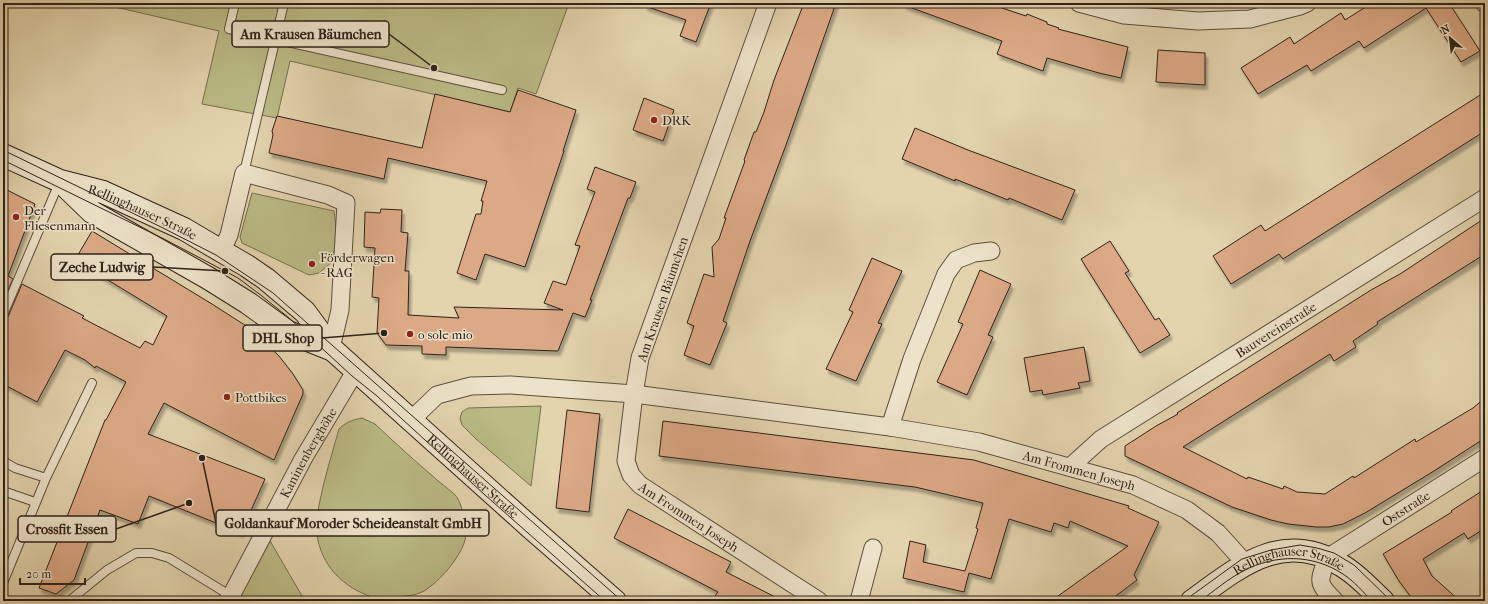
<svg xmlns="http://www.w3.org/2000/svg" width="1488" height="604" font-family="'IM FELL French Canon',serif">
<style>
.green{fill:#bbbb85;stroke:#756e4e}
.building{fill:#dca986;stroke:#2f2118;filter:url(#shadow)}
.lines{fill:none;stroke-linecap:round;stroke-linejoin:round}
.service-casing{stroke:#5c4e3e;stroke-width:10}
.minor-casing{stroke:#5c4e3e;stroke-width:19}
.secondary-casing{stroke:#2f2118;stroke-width:24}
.service{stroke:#ede3ca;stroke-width:8}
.minor{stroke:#ede3ca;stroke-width:17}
.secondary{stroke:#ede3ca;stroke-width:22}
.tram{stroke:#2f2118;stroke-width:1}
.poi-dot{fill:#8f2418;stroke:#ede3ca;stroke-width:1.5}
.labels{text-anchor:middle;stroke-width:3;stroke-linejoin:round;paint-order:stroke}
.poi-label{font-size:13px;fill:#2f2118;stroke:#ede3ca;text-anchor:start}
.street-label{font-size:13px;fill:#2f2118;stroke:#ede3ca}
.leader{fill:none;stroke:#2f2118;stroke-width:1.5}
.callout-dot{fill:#2f2118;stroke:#ede3ca;stroke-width:1.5}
.callout{fill:#ede3ca;stroke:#2f2118;stroke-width:1.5}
.callout-label{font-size:14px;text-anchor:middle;font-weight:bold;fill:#2f2118}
</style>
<defs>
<filter id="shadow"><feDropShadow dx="2.5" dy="4.5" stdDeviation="1" flood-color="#0004"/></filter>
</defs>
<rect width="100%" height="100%" fill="#e3d4ae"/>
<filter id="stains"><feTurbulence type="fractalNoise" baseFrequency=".005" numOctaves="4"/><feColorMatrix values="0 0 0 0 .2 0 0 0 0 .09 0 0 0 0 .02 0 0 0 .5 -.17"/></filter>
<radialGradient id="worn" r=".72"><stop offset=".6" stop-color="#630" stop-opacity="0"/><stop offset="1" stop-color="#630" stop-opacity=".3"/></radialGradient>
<path class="green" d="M98,3H569L536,94L518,88L510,112L290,61L277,118L202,104L219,31Z
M252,193L334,211C337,228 335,245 333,261L319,273L309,275L242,243L240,237Z
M541,406L531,486L476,439L462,425L460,418L462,412L468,408Z
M362,418L375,424C395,443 415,461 436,479C441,484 455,493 458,499C463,508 468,531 465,540C460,558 439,582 424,591C413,597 404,595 395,598C393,599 391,600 389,601C382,603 375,599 369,596C338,584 318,561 316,526C316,519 318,512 319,505C324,479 332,454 339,429C346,422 352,420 362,418Z
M266,534L305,601H232Z"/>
<path class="building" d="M645,3H711L696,42L680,36L686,20L645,6Z
M804,3H836L786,145L750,241L723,321L727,323L710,365L684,355L694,326L687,323L704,274L714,277L712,247L719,239L726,218H724L745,161L744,160L754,132H756L764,112L774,80Z
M904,3H987L1026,16L1027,14L1047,22V24L1059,28L1058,29L1128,47L1121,78L1099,73L1047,58L1043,71L1021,63L997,54L1002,41L904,5Z
M1372,3H1449L1480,51L1461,62L1426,8L1364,48L1359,41L1311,71L1307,65L1258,94L1241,68L1290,37L1294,44L1341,13L1345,20Z
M1158,50L1205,53V85L1156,82Z
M518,90L576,110L563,151H564L525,267L485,254L476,280L457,273L476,214H481L483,201H481L487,181L388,158L384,179L269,153L273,135L272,131L277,116L422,148L435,94L510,112Z
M1485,92V131L1283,259L1279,254L1231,284L1213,256L1261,225L1265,231Z
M644,98L674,110L663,141L633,130Z
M915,128L968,150L1075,190L1062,220L1009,198L1008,200L955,179V181L902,159Z
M595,167L636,182L630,198H628L590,300H592L585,317L573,313L558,351L446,347V355L422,354V346L386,345L377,333L379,298L372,297L375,248L364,247L365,212L380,213L381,209L402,210L401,232L408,233L405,271H409L408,315L459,318L454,307L563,310L544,303L553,281L566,285L580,246L575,245L595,192L587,189Z
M3,188L35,204L8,276L13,279L3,301Z
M1485,218V254L1377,322L1378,324L1353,341L1356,347L1334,361L1330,354L1183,447L1247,479L1248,477L1283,489L1284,486L1297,492L1325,494L1353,476L1354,478L1415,439L1416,442L1473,408L1485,398V438L1434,471L1365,513L1343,524L1329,527H1316L1288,524L1271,520L1232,507L1125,456V446L1156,426L1178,414L1177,413L1371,290L1400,274Z
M92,231L212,304L251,329L279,356L293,374L303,390V394L274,460L164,403L148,434L265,479L241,533L149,496L138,524L100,510L74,580L56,594L39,588L105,420H106L126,382L96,366L95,368L85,360L65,350L37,402L3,384V320L8,317L22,284L84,316L82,318L140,348L145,341L153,345L167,316L75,260Z
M1110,241L1129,271L1125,273L1155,320L1159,318L1170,335L1140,353L1081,259Z
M872,258L902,271L878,323L882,324L856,381L826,369L853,312L849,310Z
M980,270L1011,284L988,335L993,337L967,395L937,382L963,324L958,322Z
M1084,347L1090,381L1078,383L1080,388L1043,395L1042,390L1030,392L1024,358Z
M567,410L600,414L589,512L556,508Z
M663,421L974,460L1129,506L1128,508L1159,522L1134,575L1137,580L1109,601H1051L1128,546L1070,521L1068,528L1054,523L1051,532L1009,519L991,579L969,573L964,592L903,578L910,541L926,545L923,562L965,571L978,529L976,528L983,503L915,487L659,456Z
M1485,489V528L1468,539L1464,533L1423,559L1432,576L1460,601H1414L1399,581L1383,554L1452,512L1451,511Z
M628,509L731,562L726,572L783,601H711L718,592L614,538Z"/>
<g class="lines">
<defs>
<path id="service" d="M235,3L229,29L502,90
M244,173L284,3
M3,315L59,183
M3,461L15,468L46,478L3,583
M46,478L92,383
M3,491L35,502
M69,601L107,570L136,553H152L169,558L231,596"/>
<g id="minor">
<path id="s1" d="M768,3L640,358L634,394L626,461L631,475L640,485L819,601"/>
<path d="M1079,3L1124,15L1198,21L1250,19L1300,6L1307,3"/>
<path d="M1484,3L1485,4"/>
<path d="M222,250L229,235L244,173L328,195L346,203L340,310L332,344L333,350"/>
<path id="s2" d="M411,420L437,395L471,386L511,385L634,394L890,427L979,442L1133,485L1187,510L1218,533L1245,563"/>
<path d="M890,427L912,359L946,274L956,260L974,253L991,251"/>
<path id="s3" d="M1070,467L1101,439L1485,198"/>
<path id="s4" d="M227,601L231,596L303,459L356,370"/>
<path d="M859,601L873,548"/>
<path id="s5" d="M1335,601C1316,582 1319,582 1327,558L1485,458"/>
</g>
<g id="secondary">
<path id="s6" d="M3,155L60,181L103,192L184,229L247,266L266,279L305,312L333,350L530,527L615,601"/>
<path d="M61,182L92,212L208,278L248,303L288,332L333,350"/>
<path id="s7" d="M1192,601C1239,567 1282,529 1341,565C1357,574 1370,589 1383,601"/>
</g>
</defs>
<use href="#service" class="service-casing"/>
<use href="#minor" class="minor-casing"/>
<use href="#secondary" class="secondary-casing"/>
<use href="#service" class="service"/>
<use href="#minor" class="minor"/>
<use href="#secondary" class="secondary"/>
<path class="tram" d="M3,150L161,227L216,255L273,293L622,601
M3,160L164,239L238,278L262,296L289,318L352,376L377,396L485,495L605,601
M1184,601L1242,559L1271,550L1300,545L1317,548L1334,553L1354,565L1391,601
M1200,601C1214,591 1228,579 1243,571C1276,554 1312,554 1343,574C1354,581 1363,592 1372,601"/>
</g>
<g class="poi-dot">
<circle cx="654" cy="120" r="4"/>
<circle cx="16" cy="217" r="4"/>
<circle cx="312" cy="264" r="4"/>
<circle cx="410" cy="334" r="4"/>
<circle cx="227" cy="397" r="4"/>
</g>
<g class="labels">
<g class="poi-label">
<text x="662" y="125">DRK</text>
<text x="24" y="215">Der<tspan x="24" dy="15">Fliesenmann</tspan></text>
<text x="320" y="262">Förderwagen<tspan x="320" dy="15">- RAG</tspan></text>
<text x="418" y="339">o sole mio</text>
<text x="235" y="402">Pottbikes</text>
</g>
<g class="street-label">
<text dy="5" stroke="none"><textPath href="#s6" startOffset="151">Rellinghauser Straße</textPath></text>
<text transform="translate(662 299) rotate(-71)" y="5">Am Krausen Bäumchen</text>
<text dy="5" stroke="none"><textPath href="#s3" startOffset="248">Bauvereinstraße</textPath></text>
<text dy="5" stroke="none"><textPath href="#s4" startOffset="169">Kaninenberghöhe</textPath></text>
<text dy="5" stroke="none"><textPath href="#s2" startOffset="687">Am Frommen Joseph</textPath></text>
<text dy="5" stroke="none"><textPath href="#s6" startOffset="579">Rellinghauser Straße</textPath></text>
<text dy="5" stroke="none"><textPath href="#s5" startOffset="142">Oststraße</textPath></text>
<text dy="5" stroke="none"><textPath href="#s1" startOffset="568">Am Frommen Joseph</textPath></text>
<text dy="5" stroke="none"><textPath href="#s7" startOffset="110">Rellinghauser Straße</textPath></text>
</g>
</g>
<path class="leader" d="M434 68L389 34M225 271L153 267M384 333L322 338M202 458L216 523M189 503L116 529"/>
<g class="callout-dot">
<circle cx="434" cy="68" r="4"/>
<circle cx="225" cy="271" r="4"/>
<circle cx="384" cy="333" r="4"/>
<circle cx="202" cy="458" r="4"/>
<circle cx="189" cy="503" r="4"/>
</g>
<g class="callout">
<rect x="232" y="21" width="157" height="26" rx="4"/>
<rect x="51" y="254" width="102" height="26" rx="4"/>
<rect x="243" y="325" width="79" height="26" rx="4"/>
<rect x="216" y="510" width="273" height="26" rx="4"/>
<rect x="18" y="516" width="98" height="26" rx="4"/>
</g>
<g class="callout-label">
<text x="311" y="39">Am Krausen Bäumchen</text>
<text x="102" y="272">Zeche Ludwig</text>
<text x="283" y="343">DHL Shop</text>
<text x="353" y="528">Goldankauf Moroder Scheideanstalt GmbH</text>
<text x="67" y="534">Crossfit Essen</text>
</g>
<rect width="1488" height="604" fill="none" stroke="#e3d4ae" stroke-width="16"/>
<rect x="4" y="4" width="1480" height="596" fill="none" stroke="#2f2118" stroke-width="2"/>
<rect x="8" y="8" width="1472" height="588" fill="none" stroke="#2f2118"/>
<g transform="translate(1450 38) rotate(332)" stroke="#ede3ca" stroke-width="3" paint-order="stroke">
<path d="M0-3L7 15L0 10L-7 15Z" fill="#2f2118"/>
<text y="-6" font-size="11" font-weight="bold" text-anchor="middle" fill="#2f2118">N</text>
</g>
<path d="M20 578v6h65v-6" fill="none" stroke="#2f2118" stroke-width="2"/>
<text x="26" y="578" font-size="12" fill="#2f2118" stroke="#ede3ca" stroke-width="3" paint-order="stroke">20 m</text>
<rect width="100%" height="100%" filter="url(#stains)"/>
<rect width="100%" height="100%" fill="url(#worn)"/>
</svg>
